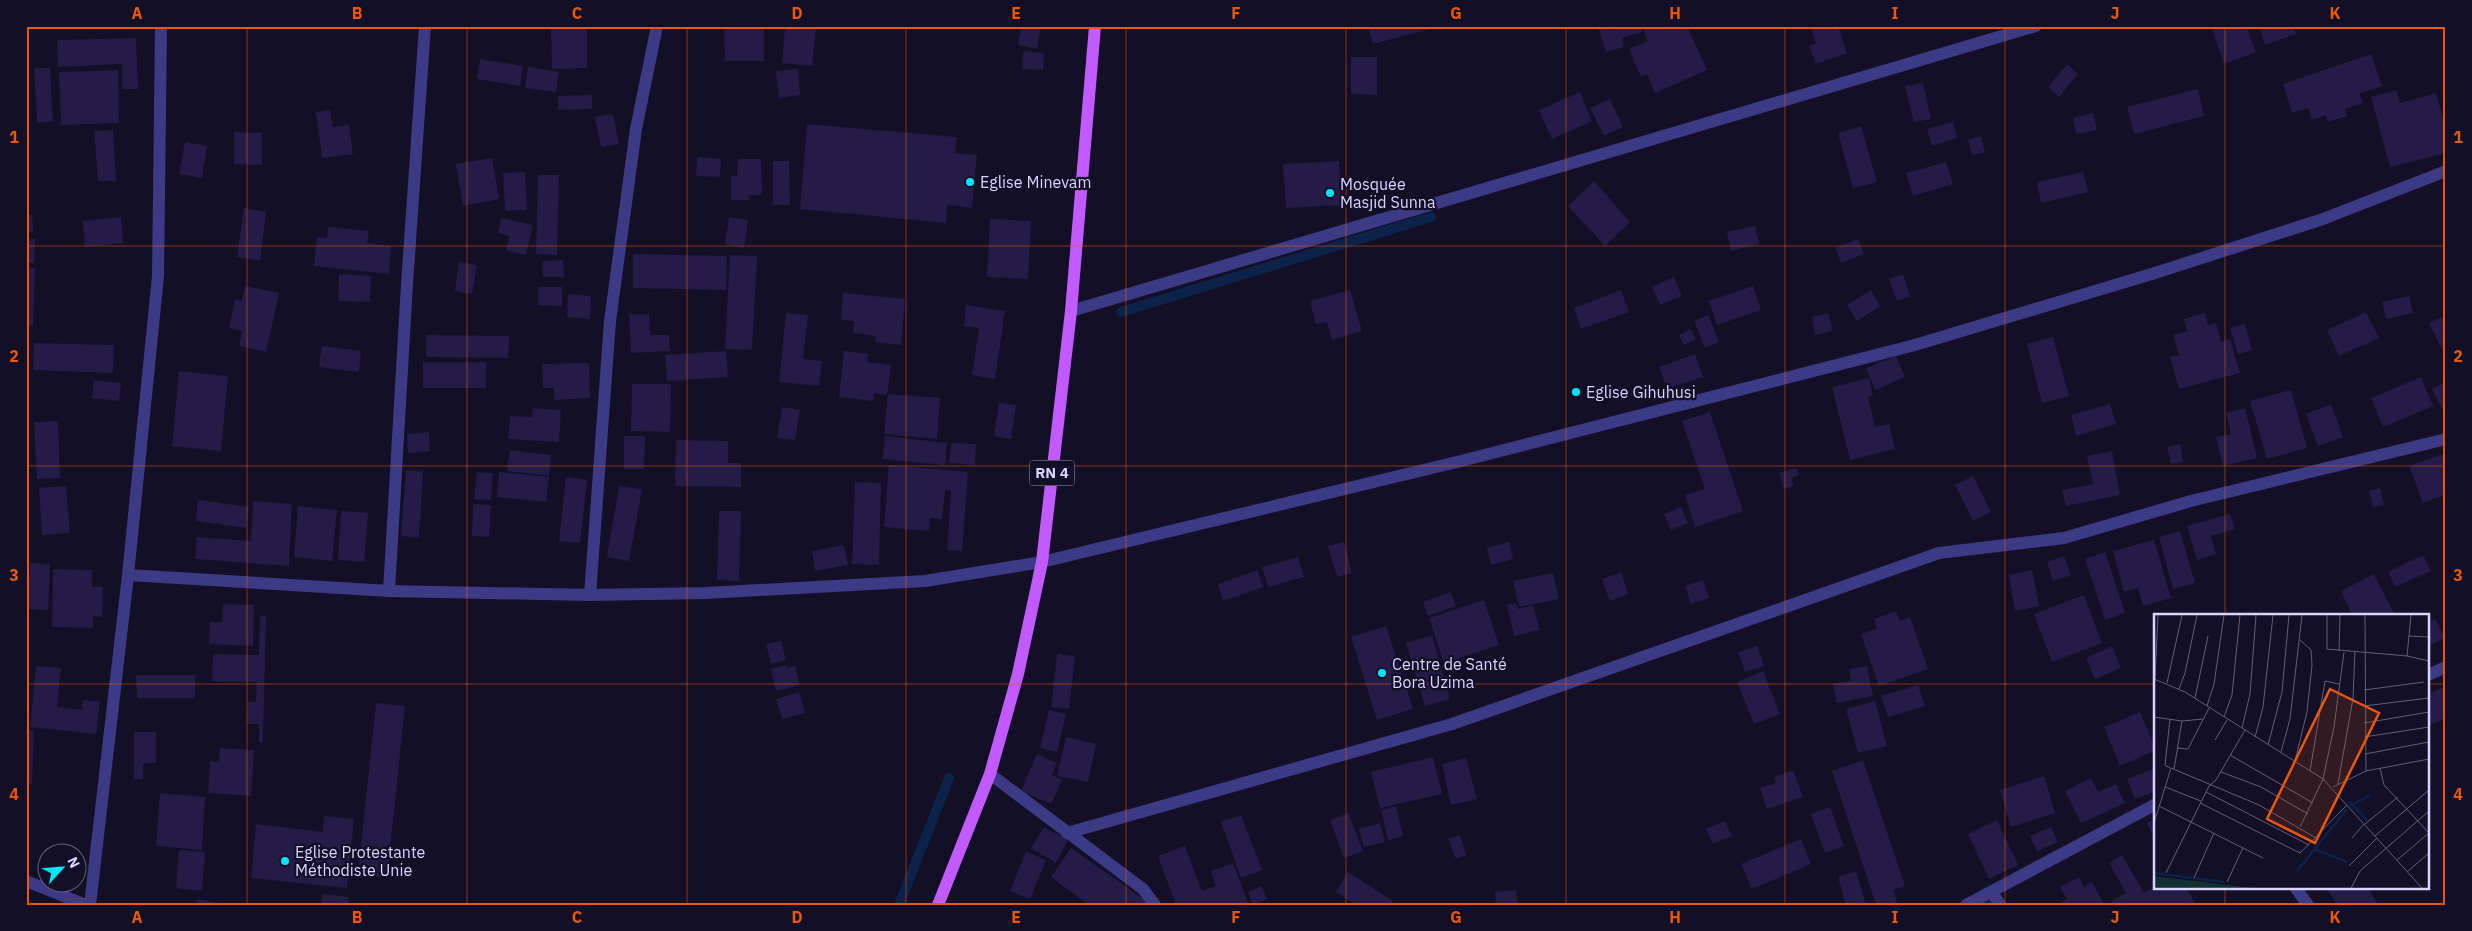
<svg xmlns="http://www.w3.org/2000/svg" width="2472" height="931" font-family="'IBM Plex Sans',sans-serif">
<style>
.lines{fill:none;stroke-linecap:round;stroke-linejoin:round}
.stream{stroke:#0c2248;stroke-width:10}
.building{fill:#241b47}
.minor{stroke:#3d3a85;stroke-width:12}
.major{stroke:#c25bff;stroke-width:12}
.grid{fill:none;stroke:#e8590c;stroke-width:1;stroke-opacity:0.55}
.poi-dot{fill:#00e5ff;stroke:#130f26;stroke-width:2}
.labels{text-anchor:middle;stroke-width:4.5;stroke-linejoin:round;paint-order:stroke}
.shield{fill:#130f26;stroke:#9e99be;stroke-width:1}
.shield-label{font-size:15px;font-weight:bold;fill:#d9d4ff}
.poi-label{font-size:16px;fill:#d9d4ff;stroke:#130f26;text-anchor:start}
.inset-river{fill:none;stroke:#0c2248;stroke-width:2.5}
.inset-road{fill:none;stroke:#625e7d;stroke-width:1}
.view{fill:#e8590c;fill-opacity:0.15;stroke:#e8590c;stroke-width:2.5}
.inset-edge{fill:none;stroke:#d9d4ff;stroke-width:2.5}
.neatline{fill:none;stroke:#e8590c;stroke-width:2}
.grid-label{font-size:16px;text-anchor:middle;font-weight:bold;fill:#e8590c}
</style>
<rect width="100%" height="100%" fill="#130f26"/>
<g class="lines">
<path class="stream" d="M1121,312L1431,217
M899,905L949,778
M1981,905L1990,900L1992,905"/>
</g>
<path class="building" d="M551,26H587V68L552,69Z
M724,26H764V61H725Z
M785,26H816L812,66L782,63Z
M1021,26H1041L1037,49L1018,45Z
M1368,26H1437V27L1373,44Z
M1598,26H1619V27L1600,33Z
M1625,26H1640L1642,32L1622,38L1624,47L1606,52L1600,33Z
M1649,26H1670L1671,30L1687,26L1707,70L1655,93L1647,74L1641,77L1629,49L1648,41L1643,29Z
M1810,26H1838L1847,53L1816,64L1809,46L1816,43Z
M2211,26H2246L2256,52L2224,64Z
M2259,26H2293L2296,34L2265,45Z
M136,38L138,89H122V64L58,67L57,40Z
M1023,51L1044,53L1043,70L1022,69Z
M2371,54L2382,86L2359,94L2363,103L2345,109L2347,116L2328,122L2326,115L2312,120L2308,108L2292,113L2283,84Z
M1351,57H1377V95L1351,94Z
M480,59L523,66L520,86L477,79Z
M2067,64L2078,74L2059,97L2048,87Z
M528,67L559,72L556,92L525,88Z
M34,68H50L53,121L37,123Z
M798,69L800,95L779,98L776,71Z
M118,70L119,123L61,125L59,72Z
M1923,83L1931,119L1914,122L1905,86Z
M2198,89L2204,116L2134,134L2127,107Z
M2396,90L2400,103L2436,93L2446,129V153L2390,167L2371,97Z
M1580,92L1592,121L1552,139L1539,110Z
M592,95V109L558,110V96Z
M1610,99L1623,127L1604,136L1590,108Z
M330,110L333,127L349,125L353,154L322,158L316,112Z
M2093,113L2097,130L2076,134L2073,118Z
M613,114L619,144L601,147L595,117Z
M1953,122L1957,138L1932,146L1927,129Z
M807,124L957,137L955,153L977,155L972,208L947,205L946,223L800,209Z
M1861,126L1877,182L1853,188L1838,133Z
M113,130L116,181H98L94,131Z
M234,132L262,133V165L234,164Z
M1981,136L1985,152L1972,155L1968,140Z
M185,142L207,146L202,178L179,174Z
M697,157L721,159L720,177L696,176Z
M492,158L499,199L463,206L456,164Z
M738,159H761L762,195H749V200H731V176H737Z
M773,161H789L790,205H773Z
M1339,161L1342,205L1286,208L1283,164Z
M1946,162L1953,184L1913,196L1906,173Z
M525,172L527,210L505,211L503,173Z
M2083,172L2088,192L2041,203L2037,182Z
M538,175H559L557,255L536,254Z
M1594,181L1630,222L1605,246L1568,206Z
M244,208L266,212L260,261L237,257Z
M26,215H32L33,232L26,233Z
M121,217L123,243L85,247L83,221Z
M729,217L748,220L744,248L725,244Z
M501,218L533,225L526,255L506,250L509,236L498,233Z
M990,219L1031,221L1028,279L987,277Z
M1755,226L1759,244L1731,251L1727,232Z
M328,227L369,231L367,243L391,246L389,274L314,266L317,237L327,238Z
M26,238L35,239L34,263H26Z
M1858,239L1864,254L1841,263L1836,248Z
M633,254L727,256L726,290L633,288Z
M730,255L757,256L752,350L725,349Z
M563,260L564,277H543L542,261Z
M459,262L477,265L472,294L455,291Z
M26,267L35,268L33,326L26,325Z
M339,274L371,276L370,302L338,301Z
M1903,274L1910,296L1897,301L1889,279Z
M1674,277L1682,296L1660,305L1652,287Z
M245,286L279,293L266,352L239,346L242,331L229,328L235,299L242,301Z
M1753,286L1761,310L1717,325L1709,301Z
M538,287H562V306L538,305Z
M1350,290L1362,331L1332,340L1327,322L1316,324L1310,301Z
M1621,290L1629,312L1581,329L1574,308Z
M1871,290L1880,306L1857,321L1847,305Z
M843,293L905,299L901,345L875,342L876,336L853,333L854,321L841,320Z
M568,294L591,296L590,319L567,317Z
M2409,296L2413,313L2386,319L2382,302Z
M966,305L1005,311L995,379L972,375L979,328L964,326Z
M2366,312L2379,338L2339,356L2327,330Z
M786,313L808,315L803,359L822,361L819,386L779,382Z
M1828,313L1833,331L1815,335L1812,317Z
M2205,313L2208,325L2216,323L2221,342L2230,339L2240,373L2179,389L2170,357L2179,355L2173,335L2187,331L2184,319Z
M629,314H649L650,335H669L670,351L631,353Z
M1708,315L1719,342L1705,348L1694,321Z
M2446,315V357L2429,323Z
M2245,324L2252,350L2238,354L2230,328Z
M1691,329L1696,339L1684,345L1679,335Z
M426,335L509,336L508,358L426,357Z
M2053,337L2069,396L2042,403L2027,344Z
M34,343L114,345L113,373L33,370Z
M322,346L361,351L359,372L319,367Z
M726,351L728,377L667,381L665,355Z
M844,351L868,354L867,362L891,365L887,395L874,393L873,401L839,397Z
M1695,354L1703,377L1667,389L1659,367Z
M1896,356L1905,377L1875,390L1866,368Z
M423,362H486V388H423Z
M589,363L590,398L554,400V388H543L542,364Z
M179,371L228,376L221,451L172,446Z
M2421,377L2433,406L2383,427L2371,398Z
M1869,378L1873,395L1868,397L1875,427L1889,424L1895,449L1850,460L1832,387Z
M94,380L121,383L119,401L92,398Z
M2446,382V417L2432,389Z
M632,384H671L670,432L631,431Z
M2291,390L2307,448L2267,459L2250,401Z
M888,394L940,398L937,439L884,434Z
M999,403L1016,405L1011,439L994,436Z
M2110,404L2116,424L2076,436L2071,415Z
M2331,404L2343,437L2318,446L2306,414Z
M782,407L800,410L795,440L777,438Z
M533,408L561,410L559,442L508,439L510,416L532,417Z
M2245,408L2257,458L2223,466L2216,437L2231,434L2226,413Z
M1710,412L1743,511L1695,527L1685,495L1705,489L1682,421Z
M58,421L60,478L37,479L34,422Z
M429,432L430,451L408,453L407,434Z
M624,436H645L644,469H624Z
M885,436L947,443L945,465L883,459Z
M676,440L728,441V463H741V487L675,486Z
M951,443L976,444L975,465L949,463Z
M2180,444L2183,462L2171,464L2167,447Z
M510,450L551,455L549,476L507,471Z
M2112,451L2120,495L2066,506L2062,490L2093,484L2087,456Z
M2446,453V494L2423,503L2409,466Z
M889,465L968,472L962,551L947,550L951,491L945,490L942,519L930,518L929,531L884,527Z
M1796,468L1799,476L1791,478L1794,486L1784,489L1779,473Z
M406,470L423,472L419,538L401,536Z
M477,472L493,473L491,500L474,499Z
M499,472L549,477L546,502L497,497Z
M1973,476L1991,512L1973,521L1955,485Z
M566,477L587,480L580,543L559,541Z
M855,482L881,483L879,565L852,564Z
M66,486L70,533L42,535L39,488Z
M619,486L642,489L629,561L607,557Z
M2380,488L2384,505L2373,507L2369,491Z
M198,500L249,507L246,528L196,521Z
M253,501L292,504L289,566L195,559L197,537L251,541Z
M473,504L491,505L489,537L472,536Z
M298,506L337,510L332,561L294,557Z
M1681,507L1688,523L1671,530L1664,514Z
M341,511L368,513L364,562L338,560Z
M719,511H741L739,581L717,580Z
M2230,514L2235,529L2211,536L2216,554L2197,560L2187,526Z
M2180,531L2195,583L2173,589L2159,537Z
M2154,540L2171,598L2143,606L2138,588L2124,592L2113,551Z
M1344,542L1352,573L1337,577L1328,546Z
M1509,542L1513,559L1491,565L1487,548Z
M844,545L848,565L815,571L812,551Z
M2105,552L2125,613L2105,620L2085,559Z
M2423,555L2431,571L2395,587L2388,572Z
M2064,556L2071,575L2053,581L2047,562Z
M1298,557L1304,577L1268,587L1262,567Z
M30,563L50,564L48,610L27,609Z
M53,569L92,570V587H103L102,617L93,616V628L52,627Z
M1257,570L1263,587L1223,601L1218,584Z
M2032,570L2039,606L2015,611L2009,575Z
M1621,572L1628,594L1610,601L1602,579Z
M1553,573L1559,599L1519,607L1513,581Z
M2374,574L2395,615H2352L2341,591Z
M1703,580L1709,598L1691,604L1685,586Z
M1451,592L1456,606L1428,616L1423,602Z
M2084,595L2102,643L2052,662L2034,614Z
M1484,600L1499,645L1444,663L1429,618Z
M1516,603L1518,609L1533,605L1540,630L1514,636L1507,605Z
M223,604L254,605L253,646L209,644L210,622H222Z
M1896,611L1900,621L1910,617L1928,669L1879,686L1861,634L1877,629L1874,619Z
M260,616H266L263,743L259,742V724H247L248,702H256L257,682L212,681L213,654L259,655Z
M2435,619L2445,638L2428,646V622Z
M1386,626L1413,709L1377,720L1351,637Z
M1432,635L1450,699L1425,706L1406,643Z
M781,641L786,660L771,664L766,644Z
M1757,646L1764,666L1745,672L1738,652Z
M2112,646L2121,668L2095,679L2086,658Z
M1057,654L1075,656L1069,709L1051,707Z
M787,665V668L795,666L800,685L776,691L771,669Z
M36,666L61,668L57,707L82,710L83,700L100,702L96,734L30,727Z
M1867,666L1873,696L1837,703L1833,684L1851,681L1849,669Z
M1763,671L1780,714L1754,724L1737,682Z
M136,675H195V698H137Z
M1918,685L1925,706L1888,717L1881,696Z
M2446,686V718L2428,726V694Z
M799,692L805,713L782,719L776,699Z
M1875,701L1887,746L1858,753L1846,709Z
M376,703L405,706L387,878L358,874Z
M1049,710L1066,714L1057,752L1040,748Z
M2140,712L2156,750L2120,766L2104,727Z
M26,731H34L32,784L26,783Z
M134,732H156V763H143V779H134Z
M1066,737L1096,744L1088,782L1057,776Z
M220,748L254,750L251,796L208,793L210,761L219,762Z
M1037,754L1057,763L1052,775L1062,780L1051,804L1021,791Z
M1433,757L1442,794L1380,808L1371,772Z
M1466,758L1477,799L1451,805L1442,764Z
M1863,760L1905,886L1893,890L1898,905H1876L1832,771Z
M2156,768V791L2135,799L2127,779Z
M1793,770L1803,797L1767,809L1760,788L1776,783L1774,777Z
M2044,776L2055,813L2011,827L2000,790Z
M2091,778L2098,792L2116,784L2125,803L2081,823L2065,791Z
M160,793L205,797L202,850L156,846Z
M1396,806L1403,836L1388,840L1381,810Z
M1830,807L1844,846L1825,853L1811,814Z
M1348,813L1363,851L1344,858L1330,820Z
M1241,815L1262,870L1241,878L1221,822Z
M324,816L354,819L347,888L251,878L256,824L323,832Z
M2156,819V841L2147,823Z
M1997,820L2018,865L1989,879L1968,834Z
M1725,821L1732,836L1713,844L1706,829Z
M1380,823L1385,842L1364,847L1359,829Z
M1044,827L1068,840L1056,863L1031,848Z
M2051,827L2058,842L2037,851L2030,836Z
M1460,835L1466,855L1456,859L1448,839Z
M1801,839L1811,864L1752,889L1741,864Z
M1185,846L1202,891L1216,886L1211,871L1233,863L1249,905H1176L1158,856Z
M1071,848L1152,905H1089L1051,877Z
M179,850L205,852L202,891L176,888Z
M1026,851L1046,860L1030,899L1010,891Z
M2122,855L2144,893L2156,886L2186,887L2196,905H2113L2111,901L2126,893L2109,863Z
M1856,871L1866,905H1846L1838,877Z
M1348,872L1393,901L1391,905H1356L1336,892Z
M2079,877L2084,887L2092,882L2104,904L2056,905L2067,899L2060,887Z
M1262,886L1267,899L1253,905L1248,892Z
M2326,887H2368L2378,905H2337Z
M1516,890L1518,905H1496L1495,892Z
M322,894L349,897L348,905H321Z
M197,899L223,904V905H196Z"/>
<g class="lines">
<path class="minor" d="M1071,311L2036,26
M128,575L389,591L590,595L706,593L925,581L1042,562L1461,461L1915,345L2155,273L2323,219L2446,171
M389,591L407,284L425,26
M590,595L610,321L636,129L657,26
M2428,675L2446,667
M990,774L1143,889L1155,905
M1067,833L1452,724L1939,553L2064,538L2191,501L2446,439
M26,881L86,905
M2295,887L2308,905
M1992,892L2000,905
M90,905L128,575L158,276L161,26
M1966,905L2156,804"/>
<path class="major" d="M938,905L990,774L1018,674L1042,562L1071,311L1095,26"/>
</g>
<path class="grid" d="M247,26V905M467,26V905M687,26V905M906,26V905M1126,26V905M1346,26V905M1566,26V905M1785,26V905M2005,26V905M2225,26V615M26,246H2446M26,466H2446M26,684H2156M2428,684H2446M2225,887V905"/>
<g class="poi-dot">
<circle cx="970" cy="182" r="5"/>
<circle cx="1330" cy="193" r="5"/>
<circle cx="1576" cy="392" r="5"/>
<circle cx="1382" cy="673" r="5"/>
<circle cx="285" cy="861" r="5"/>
</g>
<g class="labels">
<rect class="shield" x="1029.5" y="460.5" width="45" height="25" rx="4"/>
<g class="shield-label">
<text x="1052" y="478">RN 4</text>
</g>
<g class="poi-label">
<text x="980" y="188">Eglise Minevam</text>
<text x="1340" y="190">Mosquée<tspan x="1340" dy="18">Masjid Sunna</tspan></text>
<text x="1586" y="398">Eglise Gihuhusi</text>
<text x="1392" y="670">Centre de Santé<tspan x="1392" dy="18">Bora Uzima</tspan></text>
<text x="295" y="858">Eglise Protestante<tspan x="295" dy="18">Méthodiste Unie</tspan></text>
</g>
</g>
<g transform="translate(2154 614)">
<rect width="275" height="275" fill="#130f26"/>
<path d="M0,262L90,273L100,274H0Z" fill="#12302f"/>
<path class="inset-river" d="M195,187L214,207M195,192L217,181M161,235L193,248M143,257L193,195M0,259L70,268"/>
<path class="inset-road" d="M173,1V35L253,42L275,47M211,1L212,157M255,22L275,23M185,37L186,1M253,42L257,1M0,65L31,78L169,165L268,274M1,65L4,1M13,69L28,1M25,75L31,59L43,1M210,76L270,68M41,84L54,22M53,92L60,70L70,1M210,92L275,84M0,103L28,107L49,105M70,103L78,81L86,1M16,105L11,151L16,154M210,109L275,98M88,114L96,80L102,1M101,123L109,93L119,1M210,123L275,113M61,126L73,106M114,131L128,78L135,1M23,134L34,135L55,94M127,138L136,105L148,1M211,140L275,128M76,141L159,189M141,147L153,98L158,51L157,36L146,26M226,154L230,171L275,219M20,155L28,107M156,157L171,67L185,70M67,158L107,173L154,200M184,170L199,84L201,37M11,173L47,187M179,173L212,157L275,145M52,178L155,231M46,189L146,239L193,191M5,192L109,244M0,209L17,154L105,191L162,224M211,210L244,183M146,213L169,165L180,113L190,38M221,222L275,176M198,224L210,210M243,246L275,219M195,252L223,224M253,258L275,239M12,259L55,172L62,166L91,116M40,264L60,219M73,268L89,234M197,274L206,257L275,197"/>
<path class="view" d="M176,75L225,99L161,229L113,205Z"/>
<rect width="275" height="275" class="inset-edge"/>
</g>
<rect width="2472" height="931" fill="none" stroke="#130f26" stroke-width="55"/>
<g transform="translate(62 868) rotate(64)"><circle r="24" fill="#130f26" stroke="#625e7d"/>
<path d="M0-4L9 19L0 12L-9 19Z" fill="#00e5ff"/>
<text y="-8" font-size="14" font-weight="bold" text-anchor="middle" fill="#d9d4ff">N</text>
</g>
<rect x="28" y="28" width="2416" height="876" class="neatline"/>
<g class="grid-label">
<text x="137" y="19">A</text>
<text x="357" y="19">B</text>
<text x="577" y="19">C</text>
<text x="797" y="19">D</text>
<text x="1016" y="19">E</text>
<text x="1236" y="19">F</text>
<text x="1456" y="19">G</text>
<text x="1675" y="19">H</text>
<text x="1895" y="19">I</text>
<text x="2115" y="19">J</text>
<text x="2335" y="19">K</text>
<text x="14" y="143">1</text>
<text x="2458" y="143">1</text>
<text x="14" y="362">2</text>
<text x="2458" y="362">2</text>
<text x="14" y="581">3</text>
<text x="2458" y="581">3</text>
<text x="14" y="800">4</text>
<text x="2458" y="800">4</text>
<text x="137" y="923">A</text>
<text x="357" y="923">B</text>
<text x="577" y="923">C</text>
<text x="797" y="923">D</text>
<text x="1016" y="923">E</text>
<text x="1236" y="923">F</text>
<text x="1456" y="923">G</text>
<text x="1675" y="923">H</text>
<text x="1895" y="923">I</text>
<text x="2115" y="923">J</text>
<text x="2335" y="923">K</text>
</g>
</svg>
